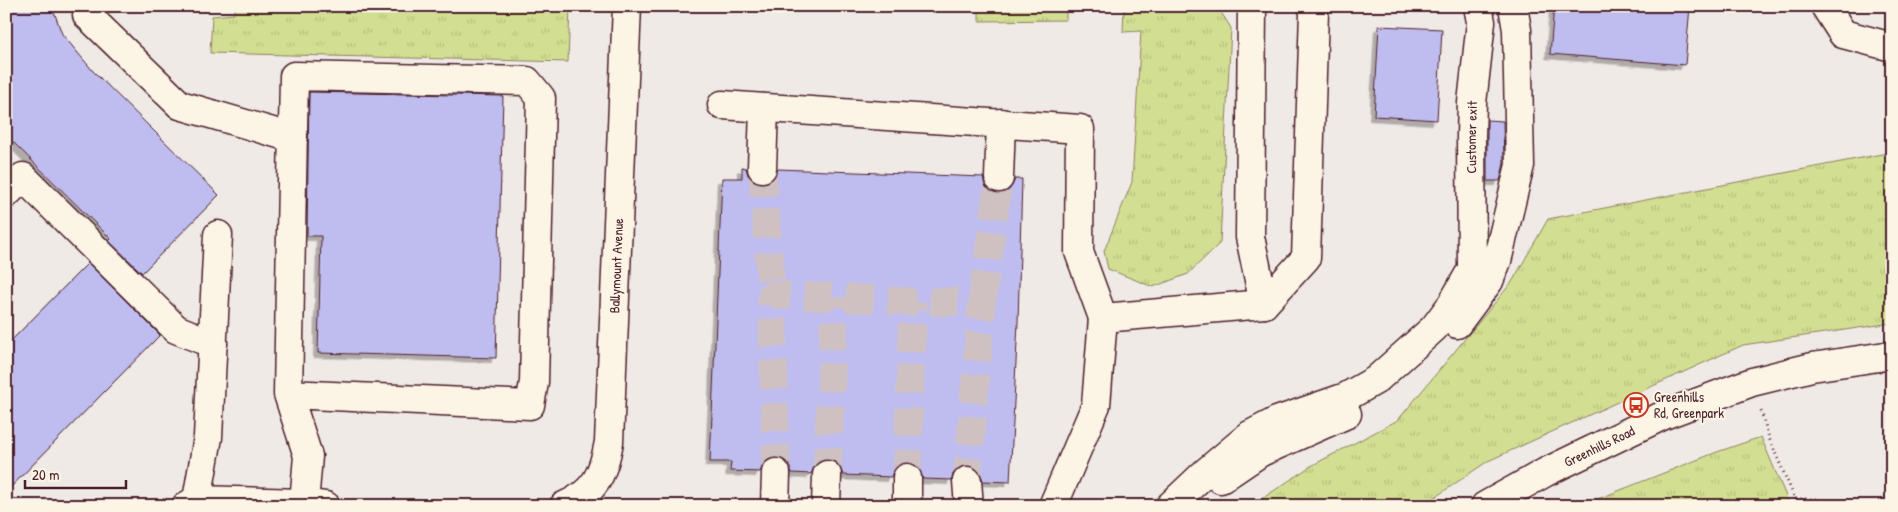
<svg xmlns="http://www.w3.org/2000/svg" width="1898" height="512" font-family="'Patrick Hand',sans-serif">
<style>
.grass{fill:url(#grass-tufts);stroke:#8e7f5e}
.building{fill:#bfbdef;stroke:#4a1f2b;filter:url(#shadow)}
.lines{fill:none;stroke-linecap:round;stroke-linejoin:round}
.minor-tunnel{stroke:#cfc1c1;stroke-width:28;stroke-dasharray:28 14;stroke-linecap:butt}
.minor-casing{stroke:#4a1f2b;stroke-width:31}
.major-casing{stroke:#4a1f2b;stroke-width:31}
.path{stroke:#4a1f2b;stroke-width:3;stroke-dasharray:1 4;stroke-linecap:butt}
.minor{stroke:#fcf5e5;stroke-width:28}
.major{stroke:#fcf5e5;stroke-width:28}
.labels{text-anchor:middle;stroke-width:4;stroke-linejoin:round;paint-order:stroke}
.street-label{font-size:14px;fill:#4a1f2b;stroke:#fcf5e5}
.poi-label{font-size:14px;fill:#4a1f2b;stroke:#fcf5e5;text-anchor:start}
</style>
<defs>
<pattern id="grass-tufts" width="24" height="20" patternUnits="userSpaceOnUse" patternTransform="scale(1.25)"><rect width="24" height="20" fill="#d2df92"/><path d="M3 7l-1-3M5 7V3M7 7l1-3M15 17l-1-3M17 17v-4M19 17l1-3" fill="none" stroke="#b6bf7e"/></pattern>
<filter id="shadow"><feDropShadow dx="-4.5" dy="4.5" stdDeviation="0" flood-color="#0004"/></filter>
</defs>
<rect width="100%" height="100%" fill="#f0eae7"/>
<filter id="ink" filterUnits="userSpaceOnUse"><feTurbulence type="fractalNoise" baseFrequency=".02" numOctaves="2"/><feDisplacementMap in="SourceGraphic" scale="10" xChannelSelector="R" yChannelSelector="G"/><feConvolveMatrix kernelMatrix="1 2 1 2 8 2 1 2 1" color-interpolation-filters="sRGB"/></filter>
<g filter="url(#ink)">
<path class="grass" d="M235,6H570L568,62L210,53L212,16L234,14Z
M979,6H1066V20L979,21Z
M1124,6H1217L1231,28L1220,243L1188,274L1153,287L1108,269L1104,251L1132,182L1141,31L1123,32Z
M1892,152V323L1743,345L1488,461L1422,506H1251L1311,466L1398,420L1512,282L1548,219Z
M1761,437L1790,506H1580L1717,452Z"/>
<path class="building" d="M6,6H52L62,34L93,71L219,195L142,273L109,241L111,239L6,135Z
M1554,6H1690L1685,65L1550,54Z
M1379,26L1442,29L1437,120L1374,116Z
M309,92L503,96L496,358L318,353L321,236H307Z
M1487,120L1503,121L1504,163L1500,181H1487Z
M742,167L746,168L748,175L753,181L761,184L770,182L775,176L778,169L983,177L985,186L990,191L998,194L1007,192L1012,186L1015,179H1022L1018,322L1010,482L983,481L980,472L974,467L966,465L958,468L953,474L952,480L923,479L920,470L914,464L907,462L899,465L893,471L891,477L843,475L840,467L835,462L828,459L819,462L814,467L811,474L792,473L789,465L784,460L777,457L768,460L763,465L760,472L730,471L731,462H710L722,178H742Z
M88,263L160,335L6,492V346Z"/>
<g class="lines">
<path class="minor-tunnel" d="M762,168L772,295
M982,301L999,178
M776,473L772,295L835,297L913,302L982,301L967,481
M827,475L835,297
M907,478L913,302"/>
<defs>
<g id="minor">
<path d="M1252,6L1250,237L1264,304"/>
<path d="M1825,6L1843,34L1892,47"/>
<path d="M87,15L180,105L293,138"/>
<path d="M722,105L1080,129L1079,252L1103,318"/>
<path d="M762,168L764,108"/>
<path d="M999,178L1001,123"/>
<path d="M6,194L23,177L176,329L213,344"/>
<path d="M1457,324L1489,281L1497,261L1520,165L1517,30L1513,6"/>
<path d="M288,394L530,405L534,382L541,98L527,81L294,76L288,394L308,456L304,503"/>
<path d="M1221,479L1261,452L1347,414"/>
<path d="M967,481L969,506"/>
<path d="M197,500L208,437L218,235"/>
<path d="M186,506L197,500L304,503L326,506"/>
<path id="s1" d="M564,506C596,492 603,474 609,442L627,6"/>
<path d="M775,506L776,473"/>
<path d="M826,506L827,475"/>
<path d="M907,506V478"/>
<path d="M1053,506L1096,405L1103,318L1264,304L1306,258L1314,12L1312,6"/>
<path id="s2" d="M1170,506L1206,472L1250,435L1277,421L1346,397L1376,380L1434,328L1452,304L1472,269L1471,136L1472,103L1481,22L1478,6"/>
</g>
<g id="major">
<path id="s3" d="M1485,506L1546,472L1664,415L1752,382L1812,367L1892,355"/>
</g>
</defs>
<use href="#minor" class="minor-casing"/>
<use href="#major" class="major-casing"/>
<path class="path" d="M1761,411L1769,438L1795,499H1816L1828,506"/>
<use href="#minor" class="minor"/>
<use href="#major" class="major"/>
</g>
</g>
<defs>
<symbol id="bus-ring" viewBox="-11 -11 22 22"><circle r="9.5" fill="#fcf5e5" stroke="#c8321e" stroke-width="1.5"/><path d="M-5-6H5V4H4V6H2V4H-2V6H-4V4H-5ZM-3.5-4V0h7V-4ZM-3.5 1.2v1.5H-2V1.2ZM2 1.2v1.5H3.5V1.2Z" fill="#c8321e"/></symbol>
</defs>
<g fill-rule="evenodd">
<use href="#bus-ring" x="1622" y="391" width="28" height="28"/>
</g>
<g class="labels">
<g class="street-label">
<text dy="5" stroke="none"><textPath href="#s2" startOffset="525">Customer exit</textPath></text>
<text dy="5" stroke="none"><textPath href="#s1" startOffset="259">Ballymount Avenue</textPath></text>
<text dy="5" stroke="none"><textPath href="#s3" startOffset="129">Greenhills Road</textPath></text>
</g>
<g class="poi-label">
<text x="1654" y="402">Greenhills<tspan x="1654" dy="16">Rd, Greenpark</tspan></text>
</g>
</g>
<rect width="1898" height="512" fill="none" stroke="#fcf5e5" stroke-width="25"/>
<rect x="12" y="12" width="1873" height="487" fill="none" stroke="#4a1f2b" stroke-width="2" filter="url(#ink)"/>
<path d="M25 480v8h101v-8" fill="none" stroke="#4a1f2b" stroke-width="2.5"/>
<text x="32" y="480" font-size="15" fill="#4a1f2b" stroke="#fcf5e5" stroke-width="4" paint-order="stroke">20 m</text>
</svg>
